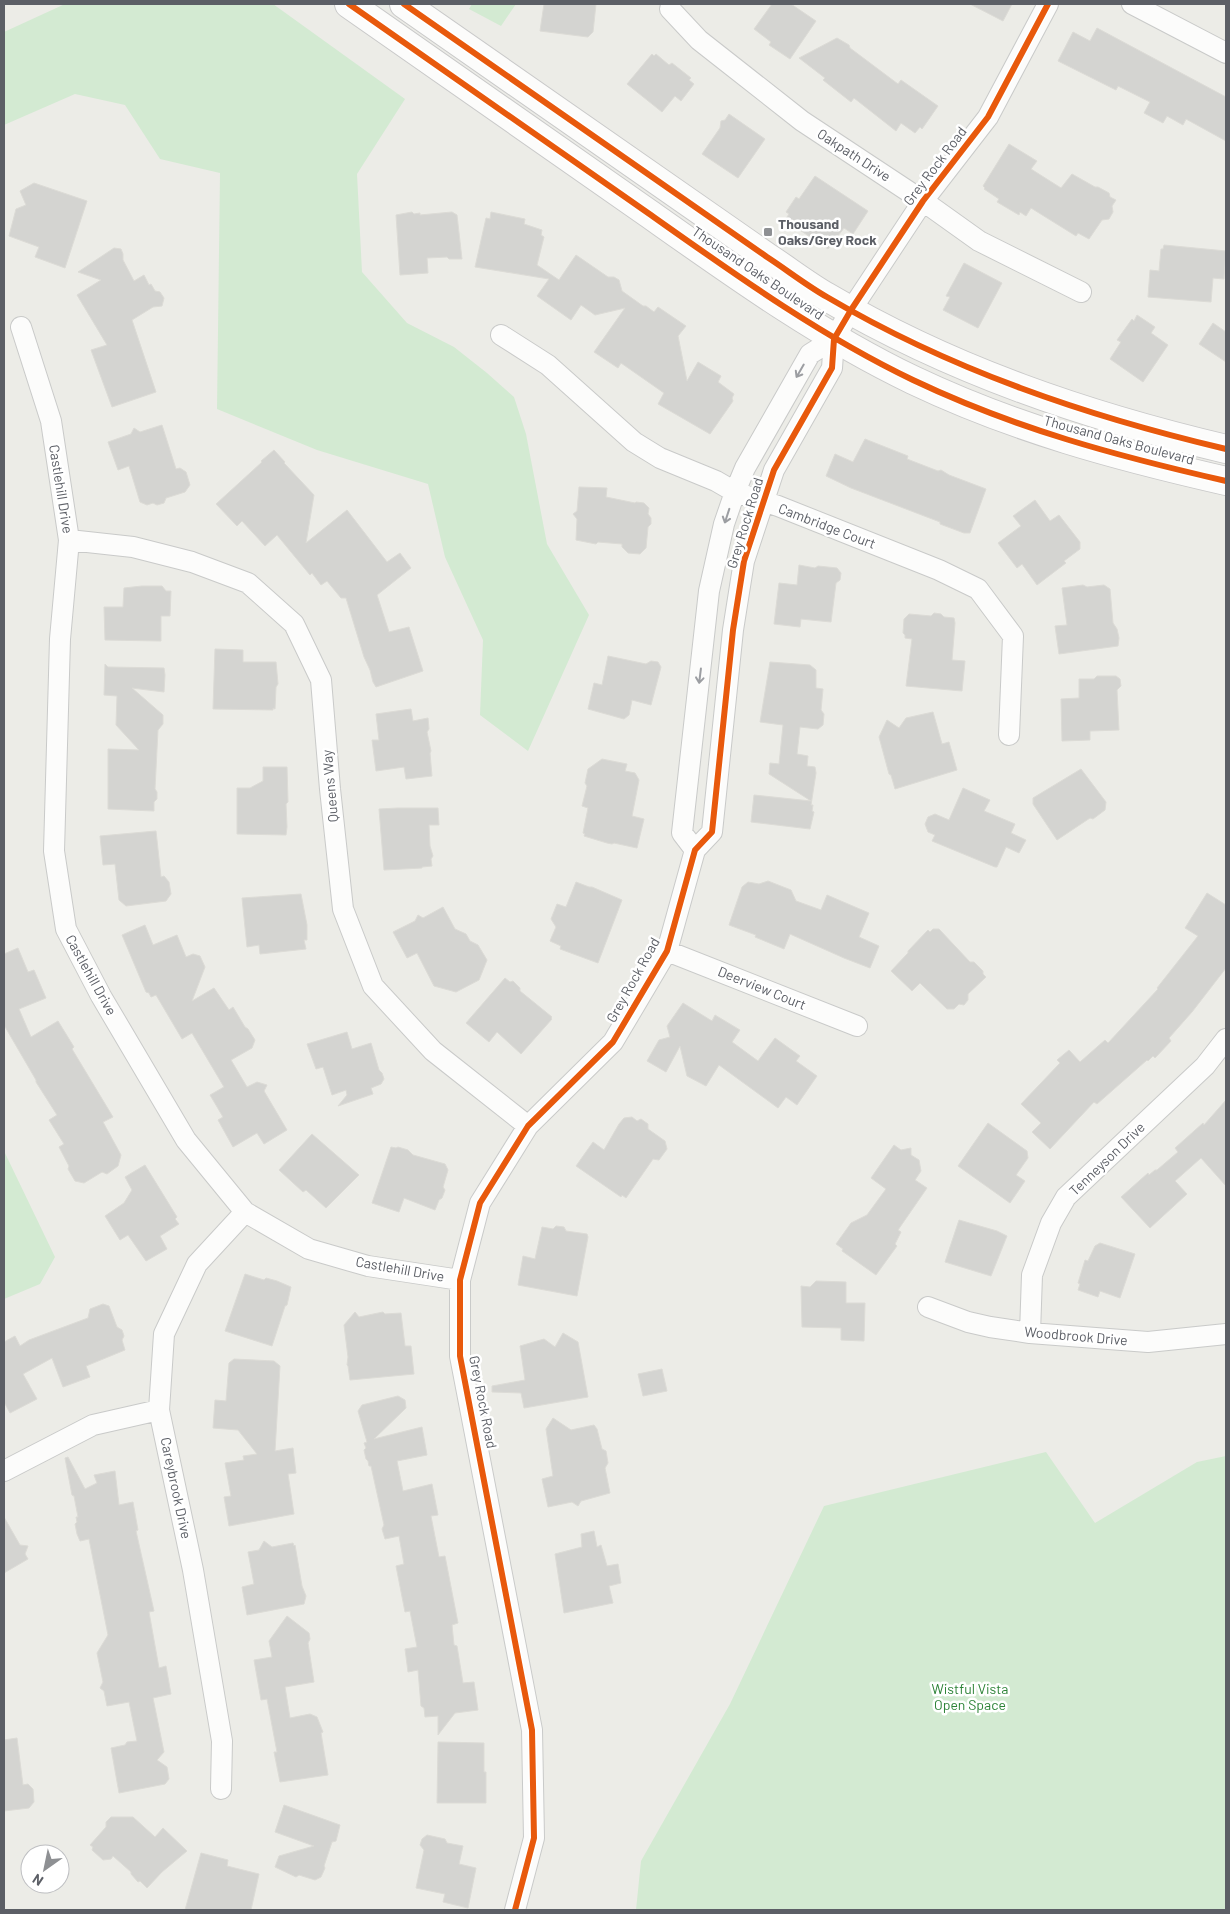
<svg xmlns="http://www.w3.org/2000/svg" width="1230" height="1914" font-family="Barlow,sans-serif">
<style>
.green{fill:#d3ead2}
.building{fill:#d4d4d1;stroke:#dcdbd6}
.lines{fill:none;stroke-linecap:round;stroke-linejoin:round}
.street-casing{stroke:#c9cac9;stroke-width:22}
.secondary-casing{stroke:#c9c9c9;stroke-width:30}
.street{stroke:#fcfcfb;stroke-width:20}
.secondary{stroke:#fcfcfb;stroke-width:28}
.cycleway-casing{stroke:#fff;stroke-width:9}
.cycleway{stroke:#e8590c;stroke-width:6}
.oneway{stroke:#9c9ea2}
.poi-dot{fill:#8e9093;stroke:#fff;stroke-width:2}
.labels{text-anchor:middle;stroke-width:5;stroke-linejoin:round;paint-order:stroke}
.street-label{font-size:14px;fill:#5c5f66;stroke:#fff}
.poi-label{font-size:14px;font-weight:bold;fill:#5c5f66;stroke:#fff;text-anchor:start}
.park-label{font-size:14px;fill:#2d8337;stroke:#fff}
</style>
<rect width="100%" height="100%" fill="#ecece7"/>
<path class="green" d="M65,4H273L405,99L357,174L362,272L407,323L454,347L487,373L514,397L526,434L547,544L589,615L528,751L480,715L483,640L445,557L428,484L317,450L217,409L220,173L160,159L125,105L75,94L4,125V32Z
M472,4H516L501,26L469,9Z
M4,1151L55,1257L40,1284L4,1299Z
M1046,1452L1095,1523L1197,1462L1226,1456V1910H636L641,1861L730,1704L824,1506Z"/>
<path class="building" d="M544,4H596L593,32L588,37L540,31Z
M772,4H791L816,21L790,59L769,45L771,42L754,29Z
M970,4H1012L1003,21Z
M1097,28L1226,97V141L1186,119L1183,125L1167,116L1163,123L1144,113L1150,102L1118,86L1116,90L1058,61L1073,32L1090,41Z
M837,38L849,45L850,48L898,84L901,80L938,106L922,129L920,127L915,133L901,123L896,131L854,98L851,102L823,80L825,78L799,58Z
M652,54L654,56L656,54L669,65L672,63L691,78L689,80L694,84L681,101L675,96L662,112L627,84Z
M729,114L765,139L738,178L702,154L720,128L721,121L725,120Z
M1009,144L1037,161L1031,169L1061,188L1072,174L1095,187H1098L1109,193L1110,197L1116,200L1112,206L1113,212L1109,219L1102,220L1089,239L1078,233L1076,236L1031,208L1026,216L1020,212L1019,215L997,202L999,199L984,189L985,188L983,186Z
M815,176L868,211L853,234L844,228L828,249L785,220L789,214L786,212L796,197L799,199Z
M34,183L87,201L65,268L35,257L39,247L9,236L16,209L26,205L20,191Z
M412,212L414,214L420,213V215L452,212L457,215L462,259H449L447,257L427,258L428,273L400,275L396,215Z
M491,212L525,219L524,224L542,230L541,235L544,237L537,265L559,280L576,255L608,277H614L619,280L622,291L643,306H646L654,312L658,307L686,326L678,336L687,381L698,362L721,376L718,382L734,394L732,398L733,401L710,434L658,404L664,393L621,363L618,368L594,352L625,308L595,315L581,305L571,320L537,296L549,279L475,267L486,218L490,219Z
M1164,245L1226,251L1224,279L1213,278L1211,302L1148,297L1150,270L1159,271L1161,249H1163Z
M114,248L121,249L123,254V260L134,281L144,275L149,285L151,284L155,291L160,292L164,298L162,306L153,307L132,320L156,392L112,407L91,350L107,345L77,295L101,280L78,272Z
M964,263L1002,283L978,328L943,310L950,297L946,296Z
M1137,315L1155,327L1151,333L1168,345L1143,382L1110,359L1121,342L1117,340L1132,319L1134,321Z
M1213,323L1226,332V362L1199,344Z
M162,425L176,469L180,468L186,472L190,485L185,492L166,498L164,503L157,505L153,503L147,505L140,502L129,466L118,470L108,442L131,434L134,428L140,432Z
M865,439L908,456L907,459L938,471L941,470L949,475L986,489L970,533H964L940,524V522L851,488L826,476L835,454L853,462Z
M274,450L285,462L284,463L314,495L306,543L347,510L387,562L400,553L411,568L377,595L389,632L409,627L423,671L376,687L373,682L370,670L364,657L346,598H341L327,581L321,585L312,573L310,575L277,535L265,546L242,521L237,526L216,504L262,462L261,461Z
M579,487L607,488L606,497L635,503L636,502L644,503L649,508L648,514L651,518V524L648,527L646,548L640,554L628,553L622,547V544L598,542L596,544L576,540L577,519L573,514L577,511Z
M1035,500L1050,521L1059,515L1080,542V549L1064,561L1066,563L1037,585L1022,564L1017,568L998,543L1021,526L1013,516Z
M799,565L815,568L818,566L837,568L841,573L840,580L836,583L831,622L801,619L800,627L774,624L779,583L797,585Z
M1083,585L1087,587L1104,585L1110,589L1113,623L1117,629L1119,638L1118,646L1059,654L1055,626L1067,625L1062,588Z
M142,586H162L166,591H171L170,616H161V641L105,640L104,607H123L124,588Z
M934,613L941,614L944,617L954,618L955,623L952,660L965,661L962,691L906,686L912,639L905,638V635L903,633L904,619L909,614L931,616Z
M215,649L243,650V662H276L278,684L276,687L275,709L273,708V710L213,709Z
M608,656L646,664L651,661L658,662L661,667L651,705L632,700L629,715L624,719L588,709L594,683L602,685Z
M770,662L810,665L816,670V688L823,689L821,710L824,714L823,725L818,729L800,727L797,754L808,756L807,766L815,767L816,773L811,805H813L812,811L814,812L810,829L751,822L754,795L811,801L769,774L770,763L779,764L783,725L760,722Z
M105,664L108,667L164,668L165,675L164,692L132,688L163,715V724L158,730L155,789L157,792V799L154,802V811L108,809V749L139,750L116,725L117,696L104,695Z
M1097,676H1116L1120,679L1121,686L1117,690L1119,730L1090,731V740L1062,741L1061,699L1079,698V679H1094Z
M411,709L413,721L428,718L429,729L427,732L431,751L430,753L432,776L406,779L404,767L376,771L372,740H379L376,714Z
M933,712L942,744L949,742L957,770L895,789L891,775L889,774L879,737L887,720L899,728L906,718Z
M602,759L627,764L625,771L635,773L639,780L632,816L644,819L637,848L614,843L612,844L607,843L584,836L585,834L583,833L588,808L582,806L587,786L585,783L588,769Z
M263,767H287L288,802L286,804L287,827L286,835L237,834V788H250L263,781Z
M1081,769L1106,802L1105,810L1093,819L1090,818L1057,840L1033,804V798Z
M963,788L990,800L984,811L1015,824L1011,833L1026,840L1019,853L1006,847L997,867H995L932,841L935,835L928,832L925,824L928,817L935,814L949,820Z
M398,808H438L439,825H429L430,846L433,856L431,859L432,866L422,867V868L384,870L379,809Z
M156,831L161,877L164,876L169,882L171,894L166,901L126,906L119,900L115,864L103,865L100,836Z
M768,881L791,890L796,901L821,910L827,895L869,913L859,937L879,946L870,968L844,958L790,934L784,949L755,937L756,935L729,925L742,887L748,882L759,884Z
M576,882L589,887H592L622,900L598,963L560,949L561,946L550,941L556,927L551,919L557,904L566,907Z
M1207,893L1226,905V968L1192,1012L1169,1038L1171,1041L1155,1058L1153,1056L1148,1061L1147,1060L1097,1104L1094,1102L1050,1149L1032,1132L1041,1123L1021,1104L1060,1063L1057,1060L1069,1050L1080,1062L1105,1040L1108,1043L1158,989L1157,988L1198,936L1185,928Z
M301,894L307,925V940H304L306,949L260,954L259,945L247,947L242,898Z
M443,907L455,929L466,934L470,941L478,945L487,960L479,980L456,992L434,986L417,953L407,958L393,932L415,921L418,915L423,918Z
M145,925L153,945L177,935L186,957L193,954L200,956L205,967L192,1001L214,988L229,1010L233,1007L245,1027L248,1029L255,1040L252,1048L231,1060L247,1087L257,1082L267,1085L264,1091L287,1130L264,1144L257,1133L233,1147L218,1120L223,1117L210,1095L224,1087L192,1033L182,1039L156,995L151,997L149,993L146,992L122,935Z
M933,929H939L970,962H974L983,971V974L986,977L968,994V1000L964,1005L959,1004L954,1009H947L920,983L912,991L891,971L908,953V951L928,930L930,932Z
M18,948L28,972L34,970L46,998L19,1009L31,1037L58,1021L74,1047L72,1049L113,1117L103,1122L121,1155L118,1166L107,1174L102,1172L84,1183L75,1181L68,1169L69,1166L59,1147L64,1144L49,1120L57,1115L36,1082V1080L4,1025V954Z
M505,978L510,982L513,981L520,988V991L552,1017L551,1018L552,1019L521,1054L497,1032L489,1042L466,1023Z
M683,1003L712,1021L715,1015L740,1030L732,1042L758,1061L775,1038L800,1056L796,1061L817,1076L797,1105L786,1097L778,1108L719,1065L706,1086L687,1076L680,1046L666,1072L647,1061L659,1040L670,1037L667,1026Z
M347,1032L352,1049L371,1043L379,1070L382,1073L384,1079L381,1084L371,1088L373,1094L338,1106L347,1095L346,1090L332,1095L323,1067L316,1069L307,1044Z
M1226,1100V1186L1201,1158L1175,1181L1187,1194L1150,1228L1121,1197L1148,1173L1149,1175L1155,1170H1157L1178,1152L1175,1148L1203,1123L1204,1125Z
M632,1117L637,1121L641,1119L648,1124V1129L665,1141L667,1149L659,1160L653,1159L626,1198L622,1195L621,1197L576,1166L593,1142L604,1150L619,1124L624,1118Z
M988,1123L1027,1151L1028,1158L1016,1175L1025,1181L1010,1203L958,1166Z
M312,1134L359,1175L326,1208L306,1190L303,1192L279,1170Z
M894,1145L901,1150L911,1148V1155L919,1160L921,1171L915,1180L927,1188L898,1230L901,1232L895,1244L897,1246L876,1275L842,1251L843,1249L836,1244L851,1223L867,1215L886,1189L871,1178Z
M391,1147L396,1148L398,1147L408,1150L413,1155L445,1164L448,1170L443,1187L445,1190L442,1198L439,1200L435,1210L404,1198L399,1212L372,1203Z
M145,1165L177,1217L175,1219L179,1224L160,1236L167,1249L146,1261L128,1235L120,1240L105,1216L124,1203L132,1190L125,1177Z
M959,1220L997,1231L1007,1236L991,1276L945,1262Z
M556,1226L564,1227L566,1231L587,1234L588,1237L577,1296L518,1285L523,1256L535,1259L542,1227L553,1229Z
M1100,1243L1135,1254L1120,1298L1100,1291L1098,1297L1078,1290L1080,1284L1078,1283L1085,1260L1088,1261L1095,1246Z
M245,1274L264,1280L266,1278L277,1281L291,1287L287,1305L285,1306L272,1346L225,1331Z
M816,1281L846,1282V1303H865L864,1341L841,1340V1328L802,1327L801,1286L810,1287Z
M103,1304L109,1306L117,1327L122,1330L124,1336L122,1340L125,1350L86,1366L90,1377L63,1387L52,1358L23,1374L37,1399L10,1413L4,1402V1342L15,1336L20,1346L29,1340L88,1318L90,1309Z
M355,1312L359,1317L383,1312L385,1314L401,1313L405,1346H411L414,1374L350,1380L348,1366L347,1365L348,1357L344,1325Z
M563,1333L578,1342L588,1397L524,1408L521,1393L492,1392V1386L525,1380L520,1346L544,1339L555,1347Z
M234,1359L274,1361L280,1366L275,1451L293,1448L296,1473L288,1474L294,1514L229,1526L224,1497L231,1496L225,1463L244,1460L243,1456L257,1454L238,1430L213,1428L215,1400L226,1401L229,1363Z
M662,1369L667,1391L643,1396L638,1374Z
M398,1396L405,1400L406,1408L374,1439L422,1427L427,1455L397,1461L403,1491L432,1484L438,1515L431,1516L439,1557L445,1556L458,1623L452,1625L454,1645L457,1646L463,1683L474,1682L478,1710L455,1713L438,1735V1716L425,1717L424,1708L421,1706L418,1670L408,1672L405,1649L417,1647L410,1611L405,1612L396,1566L404,1564L399,1536L385,1539L382,1529L384,1525L371,1466H369L368,1461L366,1459L364,1450L366,1448L364,1443L367,1442L358,1411L362,1405Z
M553,1418L571,1430L594,1425L597,1429L602,1449L606,1451L608,1463L605,1468L610,1493L581,1501L578,1506L572,1502L548,1507L542,1479L553,1476L546,1429Z
M68,1457L85,1489L97,1483L94,1475L115,1471L119,1505L133,1502L138,1530L136,1531L154,1611L149,1612L159,1668L166,1666L171,1694L153,1698L164,1752L157,1760L167,1767L169,1779L165,1784L119,1793L111,1748L125,1745L127,1742L137,1741L129,1702L107,1706L104,1691L100,1688L103,1682L97,1653L108,1635L89,1539L80,1541L77,1534L75,1524L77,1522L76,1517H78L74,1496L72,1495L65,1458Z
M4,1517L20,1545L28,1546L25,1554L28,1559L4,1573Z
M594,1531L597,1547L601,1545L607,1566L618,1564L621,1583L609,1586L613,1603L564,1613L555,1554L582,1547L581,1534Z
M264,1541L272,1547L293,1543L294,1546L295,1545L302,1586L306,1596L304,1604L247,1615L242,1587L254,1584L248,1552L259,1550Z
M287,1616L309,1633L310,1639L308,1643L314,1682L285,1687L290,1718L310,1714L317,1717L323,1732L321,1733L328,1775L280,1782L274,1752H277L267,1699L261,1700L254,1660L272,1657L269,1641Z
M17,1738L23,1785L28,1784L33,1789L34,1802L29,1808L4,1811V1740Z
M438,1742L484,1743V1772H486V1803H437Z
M284,1805L340,1825L336,1841L332,1842L324,1866L325,1868L321,1877L315,1880L299,1875L296,1877L275,1867L279,1856L314,1846L275,1832Z
M111,1817H133L155,1837L163,1828L187,1851L162,1872L147,1888L140,1881L138,1882L131,1874V1872L113,1856L111,1859L103,1860L92,1850L93,1847L90,1845L106,1827V1822Z
M427,1835L445,1839L447,1843L463,1846L459,1864L476,1868L468,1908L443,1902L445,1894L416,1888L424,1850L420,1845L422,1839Z
M201,1853L228,1860L227,1866L259,1874L251,1910H185Z"/>
<g class="lines">
<defs>
<path id="street" d="M1132,4L1226,53
M670,9L699,40L802,121L923,201L979,241L1081,292
M21,327L51,421L69,540L60,639L54,851L66,929L101,996L186,1140L245,1212L309,1249L368,1266L460,1280
M501,335L548,365L634,442L660,458L716,481L735,492L778,506L939,570L978,589L1013,636L1009,735
M69,540L133,547L192,562L248,583L294,624L321,680L330,789L343,909L373,986L433,1051L528,1126
M695,850L682,833L709,591L724,524L735,492L745,468L810,354L834,339
M667,951L857,1026
M928,1307L968,1322L990,1327L1030,1333L1148,1342L1226,1334
M1030,1333L1032,1275L1051,1223L1066,1197L1205,1066L1226,1039
M4,1471L93,1425L159,1410
M221,1789L222,1741L193,1570L159,1410L164,1334L197,1264L245,1212
M515,1910L534,1838L532,1730L460,1356V1280L480,1203L528,1126L613,1042L667,951L695,850L712,832L733,630L744,561L774,470L832,368L834,339L851,310L923,201L988,117L1048,4"/>
<path id="secondary" d="M349,4C448,74 548,143 648,213C733,273 819,335 913,380C1016,429 1117,456 1226,481
M404,4L767,257C787,270 806,285 827,297C951,370 1086,416 1226,449"/>
</defs>
<use href="#street" class="street-casing"/>
<use href="#secondary" class="secondary-casing"/>
<use href="#street" class="street"/>
<use href="#secondary" class="secondary"/>
<defs>
<path id="cycleway" d="M349,4C448,74 548,143 648,213C733,273 819,335 913,380C1016,429 1117,456 1226,481
M404,4L767,257C787,270 806,285 827,297C951,370 1086,416 1226,449
M515,1910L534,1838L532,1730L460,1356V1280L480,1203L528,1126L613,1042L667,951L695,850L712,832L733,630L744,561L774,470L832,368L834,339L851,310L923,201L988,117L1048,4"/>
</defs>
<use href="#cycleway" class="cycleway-casing"/>
<use href="#cycleway" class="cycleway"/>
</g>
<defs><path id="oneway-shaft" d="M-6 0H5M1.5-3L5.5 0L1.5 3" fill="none" stroke-width="1.6" stroke-linecap="round" stroke-linejoin="round" transform="scale(1.25)"/></defs>
<g class="oneway">
<use href="#oneway-shaft" transform="translate(800 371) rotate(120)"/>
<use href="#oneway-shaft" transform="translate(727 516) rotate(108)"/>
<use href="#oneway-shaft" transform="translate(700 676) rotate(97)"/>
</g>
<rect class="poi-dot" x="763" y="227" width="10" height="10" rx="2.5"/>
<g class="labels">
<g class="street-label">
<text transform="translate(854 155) rotate(33)" y="5">Oakpath Drive</text>
<text transform="translate(935 166) rotate(-53)" y="5">Grey Rock Road</text>
<text transform="translate(758 273) rotate(34)" y="5">Thousand Oaks Boulevard</text>
<text transform="translate(1119 440) rotate(15)" y="5">Thousand Oaks Boulevard</text>
<text transform="translate(61 489) rotate(81)" y="5">Castlehill Drive</text>
<text transform="translate(745 523) rotate(-73)" y="5">Grey Rock Road</text>
<text transform="translate(827 526) rotate(21)" y="5">Cambridge Court</text>
<text transform="translate(330 786) rotate(-95)" y="5">Queens Way</text>
<text transform="translate(91 975) rotate(61)" y="5">Castlehill Drive</text>
<text transform="translate(633 980) rotate(-61)" y="5">Grey Rock Road</text>
<text transform="translate(762 988) rotate(22)" y="5">Deerview Court</text>
<text transform="translate(1107 1159) rotate(-44)" y="5">Tenneyson Drive</text>
<text transform="translate(400 1269) rotate(10)" y="5">Castlehill Drive</text>
<text transform="translate(1076 1336) rotate(5)" y="5">Woodbrook Drive</text>
<text transform="translate(483 1402) rotate(79)" y="5">Grey Rock Road</text>
<text transform="translate(176 1488) rotate(78)" y="5">Careybrook Drive</text>
</g>
<g class="poi-label">
<text x="778" y="229">Thousand<tspan x="778" dy="16">Oaks/Grey Rock</tspan></text>
</g>
<g class="park-label">
<text x="970" y="1694">Wistful Vista<tspan x="970" dy="16">Open Space</tspan></text>
</g>
</g>
<rect width="1230" height="1914" fill="none" stroke="#5c5f66" stroke-width="10"/>
<g transform="translate(45 1869) rotate(213)"><circle r="24" fill="#ffffff" stroke="#bebfc2"/>
<path d="M0-4L9 19L0 12L-9 19Z" fill="#8e9093"/>
<text y="-8" font-size="14" font-weight="bold" text-anchor="middle" fill="#5c5f66">N</text>
</g>
</svg>
